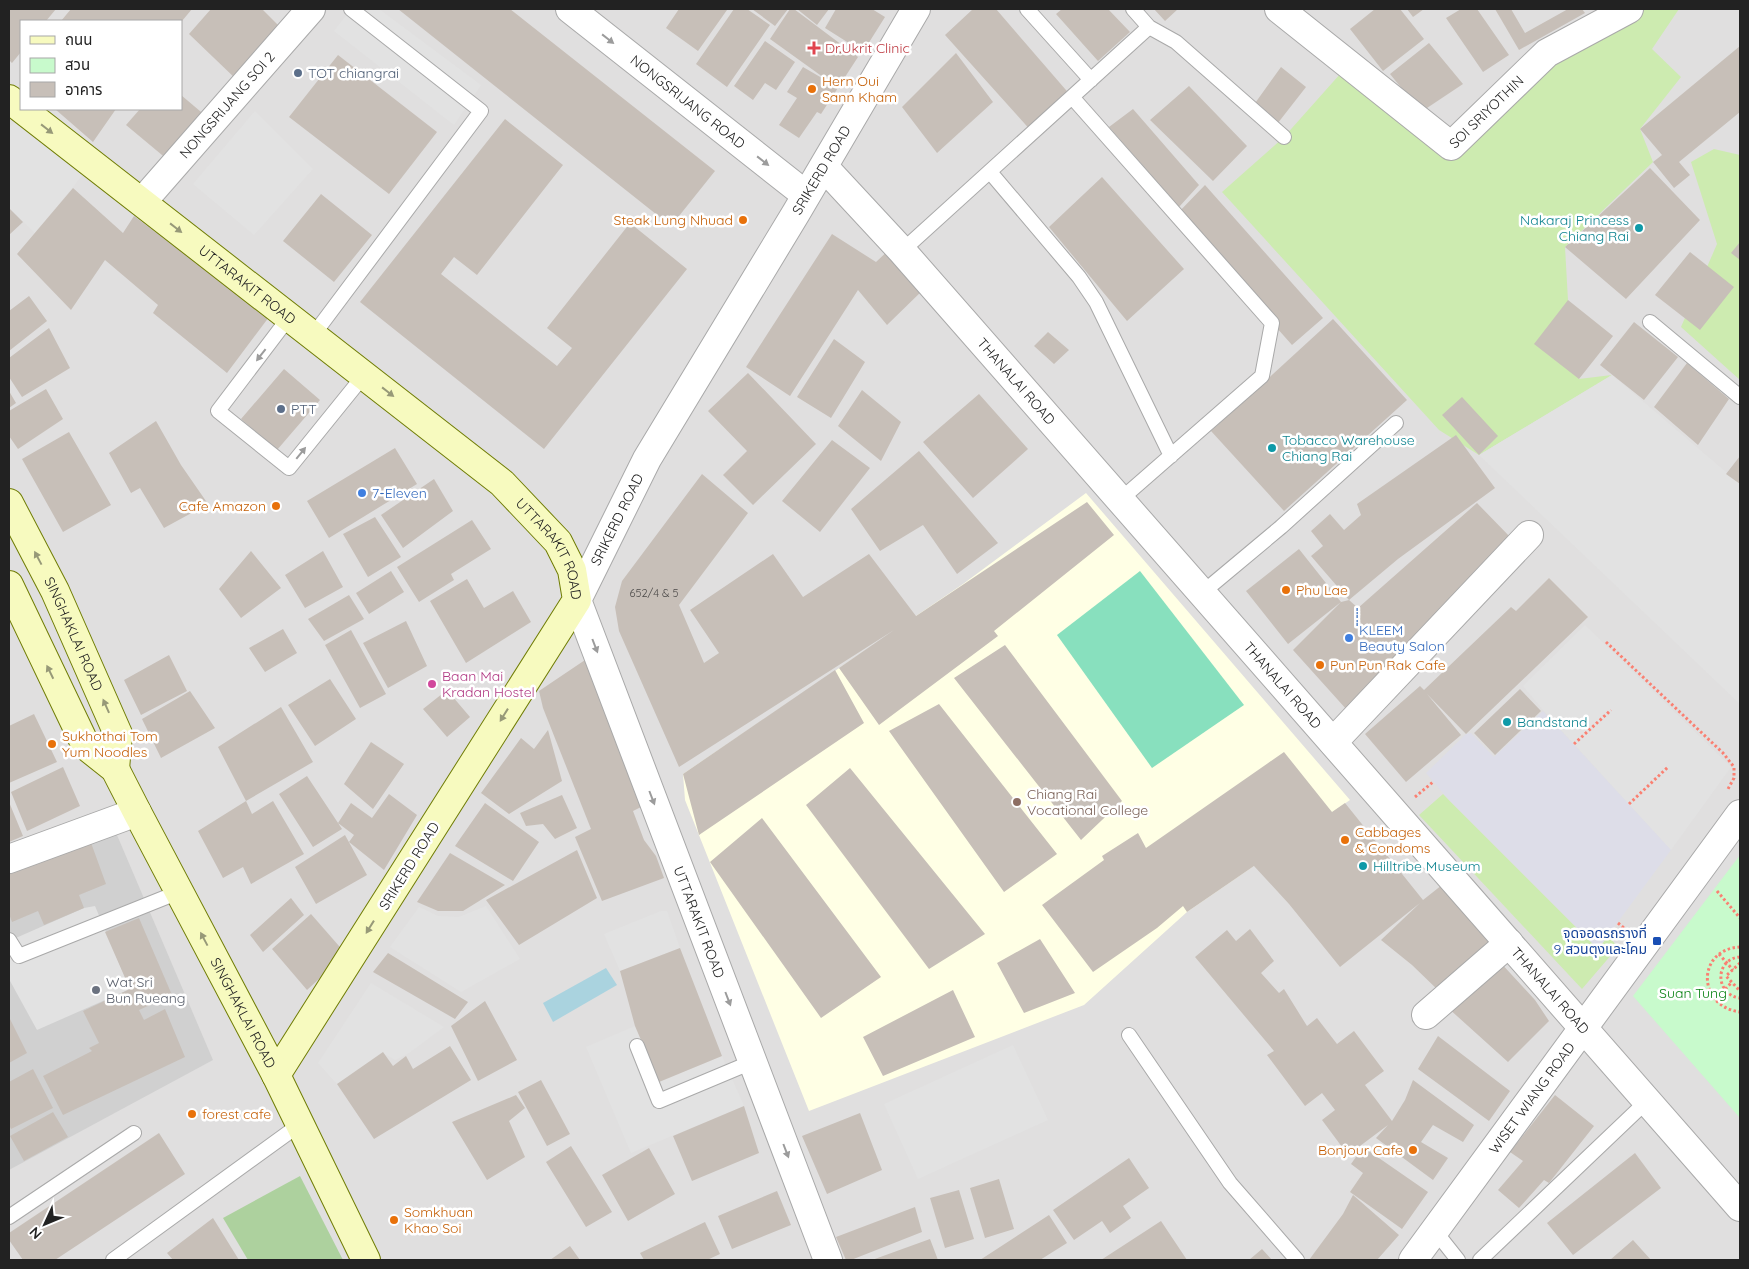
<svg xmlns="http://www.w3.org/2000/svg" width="1749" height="1269" font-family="Quicksand,'Noto Sans Thai',sans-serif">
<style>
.residential{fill:#e0dfdf;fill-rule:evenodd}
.education{fill:#ffffe5}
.religious{fill:#d0d0d0}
.grass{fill:#cdebb0}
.forest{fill:#add19e}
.park{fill:#c8facc}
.pitch{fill:#88e0be}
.parking{fill:#e2e2e2}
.plaza{fill:#dddde8}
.water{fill:#aad3df}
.building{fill:#c7bfb8}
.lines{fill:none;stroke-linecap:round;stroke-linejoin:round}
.service-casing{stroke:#a9a9a9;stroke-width:16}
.minor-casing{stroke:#a9a9a9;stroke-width:30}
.tertiary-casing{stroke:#a9a9a9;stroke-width:30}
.secondary-casing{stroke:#707d05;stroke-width:30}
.path{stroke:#fa8072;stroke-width:3;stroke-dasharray:2.5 2.5;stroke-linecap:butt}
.service{stroke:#fff;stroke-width:14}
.minor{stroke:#fff;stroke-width:28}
.tertiary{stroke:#fff;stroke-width:28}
.secondary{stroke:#f7fabf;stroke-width:28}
.oneway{fill:#9c9c9c}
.oneway2{fill:#979978}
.health-dot{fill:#e0444e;stroke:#fff;stroke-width:2}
.service-dot{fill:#5c6f8a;stroke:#fff;stroke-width:2}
.food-dot{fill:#e8710a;stroke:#fff;stroke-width:2}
.culture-dot{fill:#0f9aa8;stroke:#fff;stroke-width:2}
.shop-dot{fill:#3f7fe0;stroke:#fff;stroke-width:2}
.hotel-dot{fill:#d1479c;stroke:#fff;stroke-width:2}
.education-dot{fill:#8d6e63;stroke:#fff;stroke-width:2}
.transit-dot{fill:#1a4fb4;stroke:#fff;stroke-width:2}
.worship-dot{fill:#6b7280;stroke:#fff;stroke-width:2}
.labels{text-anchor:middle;stroke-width:5;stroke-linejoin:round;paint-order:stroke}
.number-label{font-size:11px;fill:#4b4948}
.health-label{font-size:14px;fill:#be3a42;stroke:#fff;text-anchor:start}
.service-label{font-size:14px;fill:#4e5e75;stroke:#fff;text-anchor:start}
.food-label{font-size:14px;fill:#c56008;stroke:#fff;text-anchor:start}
.street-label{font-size:14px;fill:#222;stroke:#fff}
.culture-label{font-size:14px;fill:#0d838f;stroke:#fff;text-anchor:start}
.shop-label{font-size:14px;fill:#366cbe;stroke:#fff;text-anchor:start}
.hotel-label{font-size:14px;fill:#b23c85;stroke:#fff;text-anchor:start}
.education-label{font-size:14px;fill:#785e54;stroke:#fff;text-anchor:start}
.transit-label{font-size:14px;fill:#164399;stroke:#fff;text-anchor:end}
.worship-label{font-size:14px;fill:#5b616d;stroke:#fff;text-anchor:start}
.park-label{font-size:14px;fill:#0c8416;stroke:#fff}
</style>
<rect width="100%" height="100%" fill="#f2efe9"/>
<path class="residential" d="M9,9H1740V1260H9ZM21,21H181V109H21Z"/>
<path class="education" d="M1086,493L1350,800L1187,912L1084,1005L809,1111L685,800L683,774L963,584Z"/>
<path class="religious" d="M111,821L213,1060L9,1170V859Z"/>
<path class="grass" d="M1629,9H1679L1652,49L1681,77L1640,129L1653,162L1565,247L1568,300L1579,379L1612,375L1479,455L1439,430L1222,192L1284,137L1349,64L1451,146L1547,53Z
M1714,149L1740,155V380L1681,327L1717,244L1691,162Z
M1443,794L1598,949L1608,936L1618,947L1582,989L1419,815Z"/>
<path class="forest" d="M300,1176L343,1260H248L223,1218Z"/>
<path class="park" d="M1740,855V1118L1633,996Z"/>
<path class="pitch" d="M1140,571L1244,705L1152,768L1057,635Z"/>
<path class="parking" d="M351,9H379L481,85L454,125L334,31Z
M255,111L313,169L254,235L193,184Z
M15,122L86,171L35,233L9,208V128Z
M1612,375L1740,484V704L1479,455Z
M1585,625L1731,767L1671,850L1549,717L1523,686Z
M95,906L130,989L37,1030L9,979V941L84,908Z
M486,906L520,959L461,992L390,947L419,907L438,916L459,917Z
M661,911H667L680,948L620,971L604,934Z
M371,983L444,1027L409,1053L395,1060L383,1053L337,1084L318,1063Z
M635,1026L659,1082L722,1056L744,1106L631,1153L586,1047Z
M1013,1045L1048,1120L918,1179L884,1104Z"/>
<path class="plaza" d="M1543,711L1671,850L1598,949L1449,800L1426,773L1466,734L1471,733L1494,757Z"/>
<path class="water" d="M606,968L617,985L553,1022L543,1003Z"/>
<path class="building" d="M9,9H56L46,21H21V52L12,63L9,60Z
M71,9H192L182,21H61Z
M211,9H262L284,31L238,81L189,34Z
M398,9H510L715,171L671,226Z
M679,9H725L727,10L698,51L666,28Z
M734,9H747L770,25L727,87L696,64Z
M752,9H788L775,26Z
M790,9H794L858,57L821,114L817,112L799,138L779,125L797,98L787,92L803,67L834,85L770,39Z
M797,9H829L817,25Z
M836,9H872L885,17L863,52L825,28Z
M973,9H996L1072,97L1033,133L945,35Z
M1062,9H1108L1130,32L1098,61L1056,14Z
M1154,9H1178L1165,21Z
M1375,9H1400L1424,39L1383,71L1350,29Z
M1407,9H1424L1413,17Z
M1461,9H1477L1509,55L1483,72L1446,18Z
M1495,9H1511L1525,33L1568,9H1582L1585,13L1519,50Z
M765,41L795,62L776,90L765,83L753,100L734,86Z
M1429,43L1463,84L1421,112L1390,74Z
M1740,46V112L1679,162L1690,175L1674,188L1653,162L1662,155L1640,129Z
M956,53L993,102L937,153L902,107Z
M338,55L437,132L389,194L289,117Z
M1281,67L1306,87L1274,128L1253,106Z
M1189,86L1247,146L1213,181L1150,120Z
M181,95L207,117L168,160L126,125L140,109H181Z
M55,109H116L93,142Z
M1133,109L1199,185L1179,207L1109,127Z
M505,119L563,165L477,275L454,257L441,274L557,366L572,348L547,328L630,223L687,269L544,449L360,302Z
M1650,168L1700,220L1626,299L1565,247Z
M1102,177L1184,269L1127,321L1049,227Z
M1205,185L1323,318L1292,345L1176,215Z
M73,188L123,233L134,216L269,317L227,373L153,313L158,305L105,260L71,310L17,254Z
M321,194L372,235L334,282L283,241Z
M9,208L23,222L9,235Z
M832,234L876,262L892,247L926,287L887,325L858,290L790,396L746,367Z
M1740,242V260L1731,253Z
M1690,252L1734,287L1700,330L1655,295Z
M29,296L47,321L9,351V311Z
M1568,300L1613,336L1579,379L1534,344Z
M1333,319L1407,400L1284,511L1211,431Z
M1634,322L1678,357L1644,400L1600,365Z
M49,328L70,368L22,397L9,377V358Z
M1048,332L1069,350L1054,364L1034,346Z
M834,339L865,362L831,418L797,397Z
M1687,363L1729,399L1698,445L1654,407Z
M284,369L320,400L277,450L241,419Z
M748,373L816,444L753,505L723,475L747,451L708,411Z
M46,389L63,419L18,449L9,436V411Z
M862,390L901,422L881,461L838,426Z
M9,391L16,403L9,408Z
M979,394L1028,449L973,498L923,442Z
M1462,397L1498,436L1479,455L1442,415Z
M156,421L181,465L208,504L164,528L140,488L131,493L109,453Z
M69,432L111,505L63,532L22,459Z
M1456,435L1495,488L1398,559L1349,600L1311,556L1323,546L1311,531L1330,514L1344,530L1361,515L1357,504Z
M832,440L870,468L820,532L782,501Z
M395,448L417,484L329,538L307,501Z
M919,451L998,543L957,574L923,525L880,551L851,509Z
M1740,456V484L1726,474Z
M702,474L748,513L679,605L704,663L719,653L690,610L773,554L803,597L869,554L916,616L1087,502L1114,535L994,631L998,636L879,725L839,668L894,630L679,767L619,631L615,607L622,581Z
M434,479L453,511L403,548L381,515Z
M1477,503L1513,540L1347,710L1293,650L1341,602L1288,644L1246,591L1299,549L1341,602L1349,600L1358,608Z
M375,517L401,557L368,577L343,534Z
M472,520L491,549L451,574L454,580L419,602L397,567Z
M251,551L281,588L241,618L219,589Z
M323,551L343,587L305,608L285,575Z
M391,571L404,592L369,614L356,593Z
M1549,578L1588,617L1466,734L1427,694L1461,735L1406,782L1365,734L1420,686L1424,690L1511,607L1516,611Z
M467,579L484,608L513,591L531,622L466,663L430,601Z
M349,595L364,619L324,641L308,619Z
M406,621L427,666L388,688L363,643Z
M283,629L297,653L265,672L249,648Z
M351,630L386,694L360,708L325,645Z
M1005,645L1122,801L1081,840L954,678Z
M169,655L187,691L141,715L124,680Z
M585,660L598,686L643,806L633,811L644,840L656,856L664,878L602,901L575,837L591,829L543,708L539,691Z
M835,670L864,723L699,835L683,774Z
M330,679L356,719L315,746L288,705Z
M1520,689L1541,711L1495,755L1474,733Z
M447,690L470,717L447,737L423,709Z
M190,691L215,728L161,758L142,719Z
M939,704L1057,854L1004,892L889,731Z
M281,707L313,762L246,801L218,747Z
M34,714L57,762L9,783V726Z
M548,730L562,781L509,814L481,793L521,738L534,749Z
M371,742L404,764L373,809L344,784Z
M1284,752L1332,812L1345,803L1423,900L1442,885L1493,943L1440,992L1412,965L1381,940L1420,903L1340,967L1289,904L1254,866L1187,912L1183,906L1157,928L1093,972L1042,905L1104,860L1102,856L1138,833L1146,848Z
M63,767L80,806L27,831L11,792Z
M850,768L985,934L929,969L806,805Z
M307,776L342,829L313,847L279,794Z
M389,794L417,815L384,870L349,842L354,835L338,823L351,803L372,818Z
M562,795L577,828L555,839L543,824L526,826L520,813Z
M246,801L252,814L273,801L304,854L251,884L243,867L223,878L198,831Z
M9,802L23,836L9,842Z
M485,803L539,842L513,881L455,846Z
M762,818L881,977L821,1018L710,862Z
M345,835L367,875L316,904L295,867Z
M90,840L106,884L79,895L84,908L44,925L38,911L12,922L9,914V873Z
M577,850L597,898L519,945L486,900Z
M450,853L505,885L463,911H438L417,902Z
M291,898L304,915L263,952L250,935Z
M311,914L346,954L307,990L272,949Z
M139,918L172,995L139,1010L144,1020L165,1009L185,1057L63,1115L43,1076L92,1051L89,1048L99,1043L83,1011L130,989L105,932Z
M1250,929L1274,961L1261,973L1279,993L1284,989L1307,1026L1317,1018L1337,1044L1354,1031L1384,1071L1365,1085L1392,1121L1405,1100L1413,1080L1474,1125L1463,1142L1433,1125L1421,1142L1448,1158L1433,1180L1376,1138L1388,1125L1348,1155L1322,1120L1335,1110L1322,1093L1305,1106L1267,1055L1274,1051L1195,957L1227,930L1236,941Z
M1040,939L1075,993L1024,1013L997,963Z
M680,948L722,1056L659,1082L635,1026L620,971Z
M388,953L468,1002L455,1019L373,972Z
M1499,961L1535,1000L1549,1021L1508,1062L1447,1007Z
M953,990L975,1037L883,1076L863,1037Z
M485,1001L517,1060L478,1081L451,1026Z
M9,1017L27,1053L9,1063Z
M1438,1036L1510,1091L1489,1121L1418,1069Z
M450,1046L471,1080L374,1139L337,1084L383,1052L393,1066L406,1056L413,1069Z
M33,1069L53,1108L11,1129L9,1125V1082Z
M541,1080L570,1134L547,1146L518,1092Z
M516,1095L525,1108L509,1121L525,1157L487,1180L452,1122Z
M1555,1095L1594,1126L1549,1183L1544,1180L1519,1208L1498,1190L1523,1161L1510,1152Z
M744,1106L759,1153L692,1181L673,1136Z
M53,1112L68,1137L24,1161L10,1136Z
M860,1113L882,1170L827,1194L802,1136Z
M159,1133L185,1174L55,1260H23L9,1240V1233Z
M571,1146L612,1212L586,1227L546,1162Z
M1363,1147L1428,1192L1402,1229L1350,1192L1363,1173L1351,1164Z
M649,1148L675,1194L628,1221L602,1175Z
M1635,1153L1661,1188L1573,1255L1547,1223Z
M1129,1158L1149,1188L1123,1206L1131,1218L1110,1233L1102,1221L1074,1240L1053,1210Z
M999,1179L1014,1229L985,1238L970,1188Z
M959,1190L974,1239L945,1248L930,1198Z
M777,1191L791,1225L732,1249L718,1216Z
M1353,1195L1399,1235L1377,1260H1309L1343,1214Z
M915,1207L922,1232L851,1260H846L836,1237Z
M1049,1215L1067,1243L1040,1260H980Z
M213,1218L239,1260H173L167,1253Z
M1161,1221L1187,1260H1101Z
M705,1222L720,1254L707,1260H644L640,1253Z
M930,1239L938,1260H872Z
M1633,1240L1651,1260H1610Z
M570,1246L580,1260H550Z
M1262,1249L1272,1260H1249Z"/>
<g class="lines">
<defs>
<path id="service" d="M1027,9L1091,80
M1133,9L1149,27
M1072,97L1272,323L1262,376L1120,500
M990,172L1079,277L1096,302L1171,456
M902,251L1149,27L1176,42L1284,137
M290,316L218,411L289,468L365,374
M1650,322L1740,397
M314,334L481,111L351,9
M1202,593L1281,527L1396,423
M9,940L19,956L179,892
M1129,1035L1230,1183L1297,1260
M637,1046L659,1101L752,1062
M9,1217L134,1133
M1435,1231L1458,1260
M113,1260L299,1125
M1480,1260L1647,1101"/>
<g id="minor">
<path id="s1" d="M570,9L806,195"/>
<path id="s2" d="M1279,9L1451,146L1547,53L1629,9"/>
<path id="s3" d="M142,202L311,9"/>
<path d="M1333,742L1529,535"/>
<path d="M9,859L137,812"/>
<path d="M1426,1015L1509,943"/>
</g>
<g id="tertiary">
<path id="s4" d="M824,167L902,251L1740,1207"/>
<path id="s5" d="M828,1260L577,600L647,459L796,213L916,9"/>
<path id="s6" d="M1413,1260L1740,814"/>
</g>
<g id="secondary">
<path id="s7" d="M9,99L502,483L558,542L572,570L577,600L276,1075"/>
<path id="s8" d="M9,503L55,591L118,734L115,769"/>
<path id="s9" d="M9,585L86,746L115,769L137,812L276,1075L366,1260"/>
</g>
</defs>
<use href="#service" class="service-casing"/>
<use href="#minor" class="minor-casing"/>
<use href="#tertiary" class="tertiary-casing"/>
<use href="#secondary" class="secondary-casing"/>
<path class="path" d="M1606,642L1723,753L1734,767V778L1728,789
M1574,744L1611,710
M1415,797L1433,782
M1629,804L1668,767
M1717,891L1740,918
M1618,923L1624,928
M1740,947C1697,949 1696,1006 1740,1012
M1719,954L1733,970
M1740,957C1714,959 1715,995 1740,998
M1740,963L1726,976L1740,991
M1715,1000L1732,982"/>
<use href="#service" class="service"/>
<use href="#minor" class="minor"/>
<use href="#tertiary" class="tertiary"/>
<use href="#secondary" class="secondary"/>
</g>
<defs><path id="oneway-solid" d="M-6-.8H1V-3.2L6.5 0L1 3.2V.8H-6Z" transform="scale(1.25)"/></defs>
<g class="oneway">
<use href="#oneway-solid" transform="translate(608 39) rotate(38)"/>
<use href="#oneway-solid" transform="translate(763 161) rotate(38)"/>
<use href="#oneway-solid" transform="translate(261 355) rotate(128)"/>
<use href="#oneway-solid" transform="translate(301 453) rotate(-51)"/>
<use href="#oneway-solid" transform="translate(595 646) rotate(69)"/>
<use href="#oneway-solid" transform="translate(652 798) rotate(69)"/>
<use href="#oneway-solid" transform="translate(728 999) rotate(69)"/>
<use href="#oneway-solid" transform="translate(786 1151) rotate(69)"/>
</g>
<g class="oneway2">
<use href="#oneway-solid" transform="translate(47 129) rotate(38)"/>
<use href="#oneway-solid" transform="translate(176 228) rotate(38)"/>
<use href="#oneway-solid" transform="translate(388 392) rotate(38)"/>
<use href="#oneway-solid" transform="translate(38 558) rotate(-118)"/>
<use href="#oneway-solid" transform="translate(50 672) rotate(-116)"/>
<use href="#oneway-solid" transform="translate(106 706) rotate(-114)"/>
<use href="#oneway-solid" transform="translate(504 715) rotate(122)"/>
<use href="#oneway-solid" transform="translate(370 927) rotate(122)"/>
<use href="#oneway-solid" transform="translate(204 939) rotate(-118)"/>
</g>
<path class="health-dot" d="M811.5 40.5h5v5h5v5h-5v5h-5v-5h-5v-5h5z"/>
<g class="service-dot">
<circle cx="298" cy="73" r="5"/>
<circle cx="281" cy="409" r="5"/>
</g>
<g class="food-dot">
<circle cx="812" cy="89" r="5"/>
<circle cx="743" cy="220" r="5"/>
<circle cx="276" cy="506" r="5"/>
<circle cx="1286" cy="590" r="5"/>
<circle cx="1320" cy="665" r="5"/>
<circle cx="52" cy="744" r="5"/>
<circle cx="1345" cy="840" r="5"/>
<circle cx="192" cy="1114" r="5"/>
<circle cx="1413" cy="1150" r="5"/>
<circle cx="394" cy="1220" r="5"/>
</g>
<g class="culture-dot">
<circle cx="1639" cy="228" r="5"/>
<circle cx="1272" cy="448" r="5"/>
<circle cx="1507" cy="722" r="5"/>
<circle cx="1363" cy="866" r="5"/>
</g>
<g class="shop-dot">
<circle cx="362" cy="493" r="5"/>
<circle cx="1349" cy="638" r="5"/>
</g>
<circle class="hotel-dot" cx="432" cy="684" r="5"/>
<circle class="education-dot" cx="1017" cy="802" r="5"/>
<rect class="transit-dot" x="1652" y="936" width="10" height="10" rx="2.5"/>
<circle class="worship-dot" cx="96" cy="990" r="5"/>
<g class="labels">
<g class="number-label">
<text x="654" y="597">652/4 &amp; 5</text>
</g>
<g class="health-label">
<text x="825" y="53">Dr.Ukrit Clinic</text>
</g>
<g class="service-label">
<text x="308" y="78">TOT chiangrai</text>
<text x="291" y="414">PTT</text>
</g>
<g class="food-label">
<text x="822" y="86">Hern Oui<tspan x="822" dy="16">Sann Kham</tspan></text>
<text x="733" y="225" text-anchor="end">Steak Lung Nhuad</text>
<text x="266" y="511" text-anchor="end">Cafe Amazon</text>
<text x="1296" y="595">Phu Lae</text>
<text x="1330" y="670">Pun Pun Rak Cafe</text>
<text x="62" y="741">Sukhothai Tom<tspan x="62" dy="16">Yum Noodles</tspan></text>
<text x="1355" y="837">Cabbages<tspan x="1355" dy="16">&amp; Condoms</tspan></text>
<text x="202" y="1119">forest cafe</text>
<text x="1403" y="1155" text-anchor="end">Bonjour Cafe</text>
<text x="404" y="1217">Somkhuan<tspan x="404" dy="16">Khao Soi</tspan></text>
</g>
<g class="street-label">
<text dy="5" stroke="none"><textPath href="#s1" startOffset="150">NONGSRIJANG ROAD</textPath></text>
<text dy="5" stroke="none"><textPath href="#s3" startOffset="129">NONGSRIJANG SOI 2</textPath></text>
<text dy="5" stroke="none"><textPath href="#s2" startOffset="269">SOI SRIYOTHIN</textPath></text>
<text dy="5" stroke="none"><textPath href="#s5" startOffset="1201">SRIKERD ROAD</textPath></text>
<text dy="5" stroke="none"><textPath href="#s7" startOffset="302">UTTARAKIT ROAD</textPath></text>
<text dy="5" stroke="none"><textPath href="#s4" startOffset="288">THANALAI ROAD</textPath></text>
<text dy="5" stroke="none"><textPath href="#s5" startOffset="796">SRIKERD ROAD</textPath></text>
<text dy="5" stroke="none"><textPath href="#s7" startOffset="708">UTTARAKIT ROAD</textPath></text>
<text dy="5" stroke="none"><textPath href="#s8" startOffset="146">SINGHAKLAI ROAD</textPath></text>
<text dy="5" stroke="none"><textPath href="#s4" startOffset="692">THANALAI ROAD</textPath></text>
<text transform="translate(409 866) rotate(-58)" y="5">SRIKERD ROAD</text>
<text transform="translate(699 922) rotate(69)" y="5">UTTARAKIT ROAD</text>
<text dy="5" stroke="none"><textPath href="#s4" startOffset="1098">THANALAI ROAD</textPath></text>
<text dy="5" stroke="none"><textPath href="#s9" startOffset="491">SINGHAKLAI ROAD</textPath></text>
<text dy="5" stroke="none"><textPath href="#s6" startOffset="201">WISET WIANG ROAD</textPath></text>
</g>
<g class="culture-label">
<text x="1629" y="225" text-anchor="end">Nakaraj Princess<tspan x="1629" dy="16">Chiang Rai</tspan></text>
<text x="1282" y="445">Tobacco Warehouse<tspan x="1282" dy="16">Chiang Rai</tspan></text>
<text x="1517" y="727">Bandstand</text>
<text x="1373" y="871">Hilltribe Museum</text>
</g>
<g class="shop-label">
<text x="372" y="498">7-Eleven</text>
<text x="1359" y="635">่่่่่KLEEM<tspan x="1359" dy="16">Beauty Salon</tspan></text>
</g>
<g class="hotel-label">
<text x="442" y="681">Baan Mai<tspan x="442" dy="16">Kradan Hostel</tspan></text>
</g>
<g class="education-label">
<text x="1027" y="799">Chiang Rai<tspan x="1027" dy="16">Vocational College</tspan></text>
</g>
<g class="transit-label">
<text x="1647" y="938">จุดจอดรถรางที่<tspan x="1647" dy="16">9 สวนตุงและโคม</tspan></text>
</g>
<g class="worship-label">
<text x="106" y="987">Wat Sri<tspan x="106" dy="16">Bun Rueang</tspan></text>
</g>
<g class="park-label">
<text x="1693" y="998">Suan Tung</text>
</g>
</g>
<rect width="1749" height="1269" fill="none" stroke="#222222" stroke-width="20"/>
<rect x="20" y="20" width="162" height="90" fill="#ffffff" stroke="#a7a7a7"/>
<rect x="30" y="36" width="25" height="8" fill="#f7fabf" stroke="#a7a7a7"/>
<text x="65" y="45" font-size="15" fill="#222222">ถนน</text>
<rect x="30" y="58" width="25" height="15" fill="#c8facc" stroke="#a7a7a7"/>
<text x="65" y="70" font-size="15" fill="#222222">สวน</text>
<rect x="30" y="82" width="25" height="15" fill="#c7bfb8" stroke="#a7a7a7"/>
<text x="65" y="95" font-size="15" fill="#222222">อาคาร</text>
<g transform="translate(45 1224) rotate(226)" stroke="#ffffff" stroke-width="4" paint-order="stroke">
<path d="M0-4L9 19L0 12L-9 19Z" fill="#222222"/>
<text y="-8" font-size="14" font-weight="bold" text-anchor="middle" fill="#222222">N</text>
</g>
</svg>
